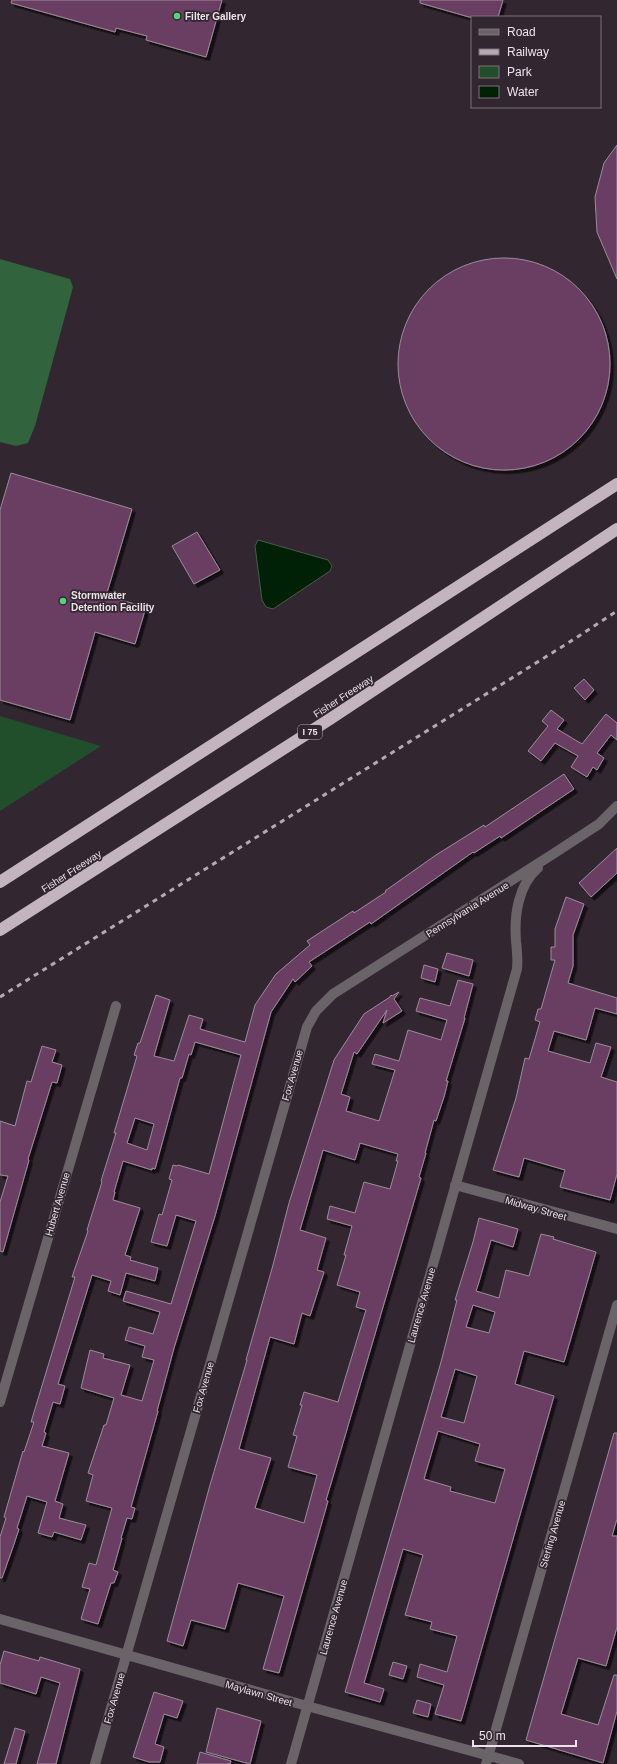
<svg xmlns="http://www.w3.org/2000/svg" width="617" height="1764" font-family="Helvetica,sans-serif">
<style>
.green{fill:#214e2b}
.forest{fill:#31633c}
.water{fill:#002106;stroke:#475c4b}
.building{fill:#6a3e64;stroke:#9b8c98;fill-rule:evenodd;filter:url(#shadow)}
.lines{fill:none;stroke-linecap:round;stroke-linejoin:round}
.street{stroke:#6a6469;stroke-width:10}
.highway{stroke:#c3b4c0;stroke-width:12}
.rail{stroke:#b4aab2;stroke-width:3;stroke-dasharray:5 5;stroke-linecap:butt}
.poi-dot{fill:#50d674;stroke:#322630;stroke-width:1.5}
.labels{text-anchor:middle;stroke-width:3.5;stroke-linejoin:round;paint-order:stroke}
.shield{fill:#322630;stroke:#b5abb3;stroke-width:1}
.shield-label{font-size:9px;font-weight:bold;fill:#ede4eb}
.poi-label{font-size:10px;font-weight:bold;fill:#ede4eb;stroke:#322630;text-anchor:start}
.street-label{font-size:10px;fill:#ede4eb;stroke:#322630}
</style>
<defs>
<filter id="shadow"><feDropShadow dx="3.5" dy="3.5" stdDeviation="0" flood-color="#0009"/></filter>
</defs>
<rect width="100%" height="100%" fill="#322630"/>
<path class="green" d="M0,716L101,746L0,811Z"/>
<path class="forest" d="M0,259L70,279L73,287L35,426L28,443L16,446L0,442Z"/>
<path class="water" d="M258,540L328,560L332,566L330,571L273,609L266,607L262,600L255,546Z"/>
<path class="building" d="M12,0H222L206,57L146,40L147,36L116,28L115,32L11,3Z
M420,0H503L498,17H469L420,3Z
M617,145V279L597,232L595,197L604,163Z
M398 364a106 106 0 1 1 212 0a106 106 0 1 1-212 0Z
M11,473L132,509L106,596L146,607L135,644L95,632L70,720L0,700V510Z
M197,532L220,570L194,584L172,546Z
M584,679L594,690L585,700L574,688Z
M551,710L564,720L557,729L582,744L606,714L617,723V740L611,735L597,753L604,758L597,770L593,767L587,777L571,767L578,756L555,743L541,761L528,751L548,726L542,721Z
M564,774L574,789L501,838L500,836L474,853L473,852L371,924L370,922L309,962L312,966L295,982L293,979L271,1012L215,1216L174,1348L157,1411H158L131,1507L135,1508L132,1519L127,1518L121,1538H122L113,1570L118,1572L114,1583H111L98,1624L81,1619L90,1589L82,1587L89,1563L96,1565L112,1508L86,1501L93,1475L88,1473L104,1425H106L114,1398L81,1388L90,1350L104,1354L103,1358L130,1365L121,1395L142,1401L154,1360L142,1357L145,1346L125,1340L129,1327L153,1334L160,1312L123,1301L126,1291L171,1304L196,1221L176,1215L167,1246L151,1242L159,1214L162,1215L172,1180L169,1179L173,1165L177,1166L178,1165L209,1174L241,1055L195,1042L191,1055L189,1054L182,1078H180L155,1169L152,1168V1170L123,1161L114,1192H115L113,1200L140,1208L125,1255L131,1257L130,1260L158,1268L155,1281L126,1273L120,1295L108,1291L111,1281L92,1275L58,1384L65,1386L60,1404L53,1402L44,1432L46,1433L42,1446L69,1453L55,1501L63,1504L59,1518L86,1525L81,1540L54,1532L52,1537L38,1533L47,1502L27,1496L17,1528L19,1529L13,1547L2,1578H0V1537L6,1518L4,1517L23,1451L24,1452L34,1422H31L75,1277H72L88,1231L87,1230L102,1182L101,1181L116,1133H114L137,1056L134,1055L138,1043H140L156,995L170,1000L154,1056L174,1061L189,1015L203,1019L200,1029L245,1042L255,1005L276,974L310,945L307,941L353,911L354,913L386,892L385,891L436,855L484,825L485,827ZM135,1118L154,1124L147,1150L127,1143Z
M617,848V873L591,897L579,883Z
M566,897L584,904L573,935V966L568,983L617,998V1014L595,1008L586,1040L554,1031L548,1051L590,1063L596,1043L611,1047L601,1077L617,1082V1174L610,1200L560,1187L565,1170L524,1158L519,1177L493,1170L516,1098L525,1058L529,1059L540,1022L535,1020L538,1009H541L555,960H551V947H555V929Z
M447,953L473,960L469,976L442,968Z
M424,965L438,969L435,982L421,978Z
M458,980L473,984L464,1018H465L446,1081H448L444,1097L436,1121L434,1120L425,1153H426L419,1177L421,1178L335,1470L326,1500L328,1501L279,1673L263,1669L284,1596L238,1583L225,1629L191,1620L183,1646L167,1641L210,1485L247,1360H246L273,1265L289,1203L334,1060L364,1014L390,997L391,995L392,996L399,992L394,999L402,1011L383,1023L387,1010L357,1054L354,1052L341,1094L350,1097L346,1111L379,1121L395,1070L372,1064L375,1054L399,1061L408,1030L441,1040L447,1020L416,1011L420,998L450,1006ZM360,1143L398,1154L396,1161H398L390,1189L364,1182L355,1213L330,1206L327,1219L352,1226L344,1255H346L337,1285L360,1292L356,1307L366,1310L338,1402L304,1392L300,1405H302L293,1435L297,1436L288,1467L317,1475L304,1523L255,1508L271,1458L239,1449L270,1337L294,1344L302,1313L310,1316L324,1272L317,1270L326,1238L300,1230L323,1150L355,1160Z
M42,1046L56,1050L52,1062L62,1065L57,1083L52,1082L28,1159L29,1160L3,1252L0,1251V1202L8,1176L0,1175V1121L15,1126L27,1081L31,1082Z
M479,1218L518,1229L513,1247L491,1240L479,1282L476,1291L499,1298L506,1270L529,1276L541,1234L554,1237L553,1239L596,1252L564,1362L524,1351L515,1384L554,1396L461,1721L435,1714L444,1685L417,1677L420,1664L447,1672L457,1636L430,1629L432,1622L405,1615L423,1555L403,1549L364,1683L384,1689L380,1702L345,1692L441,1362L457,1300H455L473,1242ZM473,1305L495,1312L489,1333L466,1327ZM455,1369L477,1376L464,1423L441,1417ZM438,1431L480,1444L475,1461L505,1469L495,1503L450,1491L451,1487L424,1479Z
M614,1433H617V1519L612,1536H617V1627L606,1666L578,1658L561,1714L598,1725L614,1675H617V1711L603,1763L526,1740Z
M4,1651L39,1661L40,1657L80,1669L56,1764H37L60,1683L41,1677L36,1694L0,1683V1665Z
M393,1662L407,1666L403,1679L389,1675Z
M154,1692L183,1701L177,1718L164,1714L155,1744L164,1747L160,1762H149L133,1757Z
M417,1700L431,1704L428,1717L413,1713Z
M217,1708L261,1721L250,1764L206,1752Z
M15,1728L25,1731L16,1764H4Z
M200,1752L231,1761L230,1764H197Z"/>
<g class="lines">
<path class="street" d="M455,1185L617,1229
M0,1402L116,1006
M0,1619L307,1706L519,1764
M95,1764L307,1027L316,1011L333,994L553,854L599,824L617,806
M291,1764L517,969C518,959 517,950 516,941C514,916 518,885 538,868
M486,1764L617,1305"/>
<path class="highway" d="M0,882L617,484
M0,930L330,719L617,529"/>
<path class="rail" d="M0,997L568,643L617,611"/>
</g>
<g class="poi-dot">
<circle cx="177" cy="16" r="4"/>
<circle cx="63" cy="601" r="4"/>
</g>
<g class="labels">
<rect class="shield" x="298" y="725" width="24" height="14" rx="3"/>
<g class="shield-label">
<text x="310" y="735">I 75</text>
</g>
<g class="poi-label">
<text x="185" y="20">Filter Gallery</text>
<text x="71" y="599">Stormwater<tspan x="71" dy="12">Detention Facility</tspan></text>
</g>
<g class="street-label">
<text transform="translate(343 696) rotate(-33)" y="4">Fisher Freeway</text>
<text transform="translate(71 871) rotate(-33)" y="4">Fisher Freeway</text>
<text transform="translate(467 909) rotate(-32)" y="4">Pennsylvania Avenue</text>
<text transform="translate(292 1075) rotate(-74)" y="4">Fox Avenue</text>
<text transform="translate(57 1204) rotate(-74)" y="4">Hubert Avenue</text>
<text transform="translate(536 1208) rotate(16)" y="4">Midway Street</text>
<text transform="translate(421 1305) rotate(-74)" y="4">Laurence Avenue</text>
<text transform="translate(203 1387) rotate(-74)" y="4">Fox Avenue</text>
<text transform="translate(552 1534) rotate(-74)" y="4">Sterling Avenue</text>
<text transform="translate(333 1617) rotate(-74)" y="4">Laurence Avenue</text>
<text transform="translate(259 1693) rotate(16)" y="4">Maylawn Street</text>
<text transform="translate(114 1698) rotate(-74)" y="4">Fox Avenue</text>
</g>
</g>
<rect x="471" y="16" width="130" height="92" fill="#322630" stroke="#7d727b"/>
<rect x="479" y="29" width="20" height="6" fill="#6a6469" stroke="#7d727b"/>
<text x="507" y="36" font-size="12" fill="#ede4eb">Road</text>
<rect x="479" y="49" width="20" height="6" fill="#b4aab2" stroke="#7d727b"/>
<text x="507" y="56" font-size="12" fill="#ede4eb">Railway</text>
<rect x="479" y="66" width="20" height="12" fill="#214e2b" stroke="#7d727b"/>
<text x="507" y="76" font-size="12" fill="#ede4eb">Park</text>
<rect x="479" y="86" width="20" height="12" fill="#002106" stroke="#7d727b"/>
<text x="507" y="96" font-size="12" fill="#ede4eb">Water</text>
<path d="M473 1740v6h103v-6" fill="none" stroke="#ede4eb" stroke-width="2"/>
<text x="479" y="1740" font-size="12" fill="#ede4eb" stroke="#322630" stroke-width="3" paint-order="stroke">50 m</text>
</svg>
